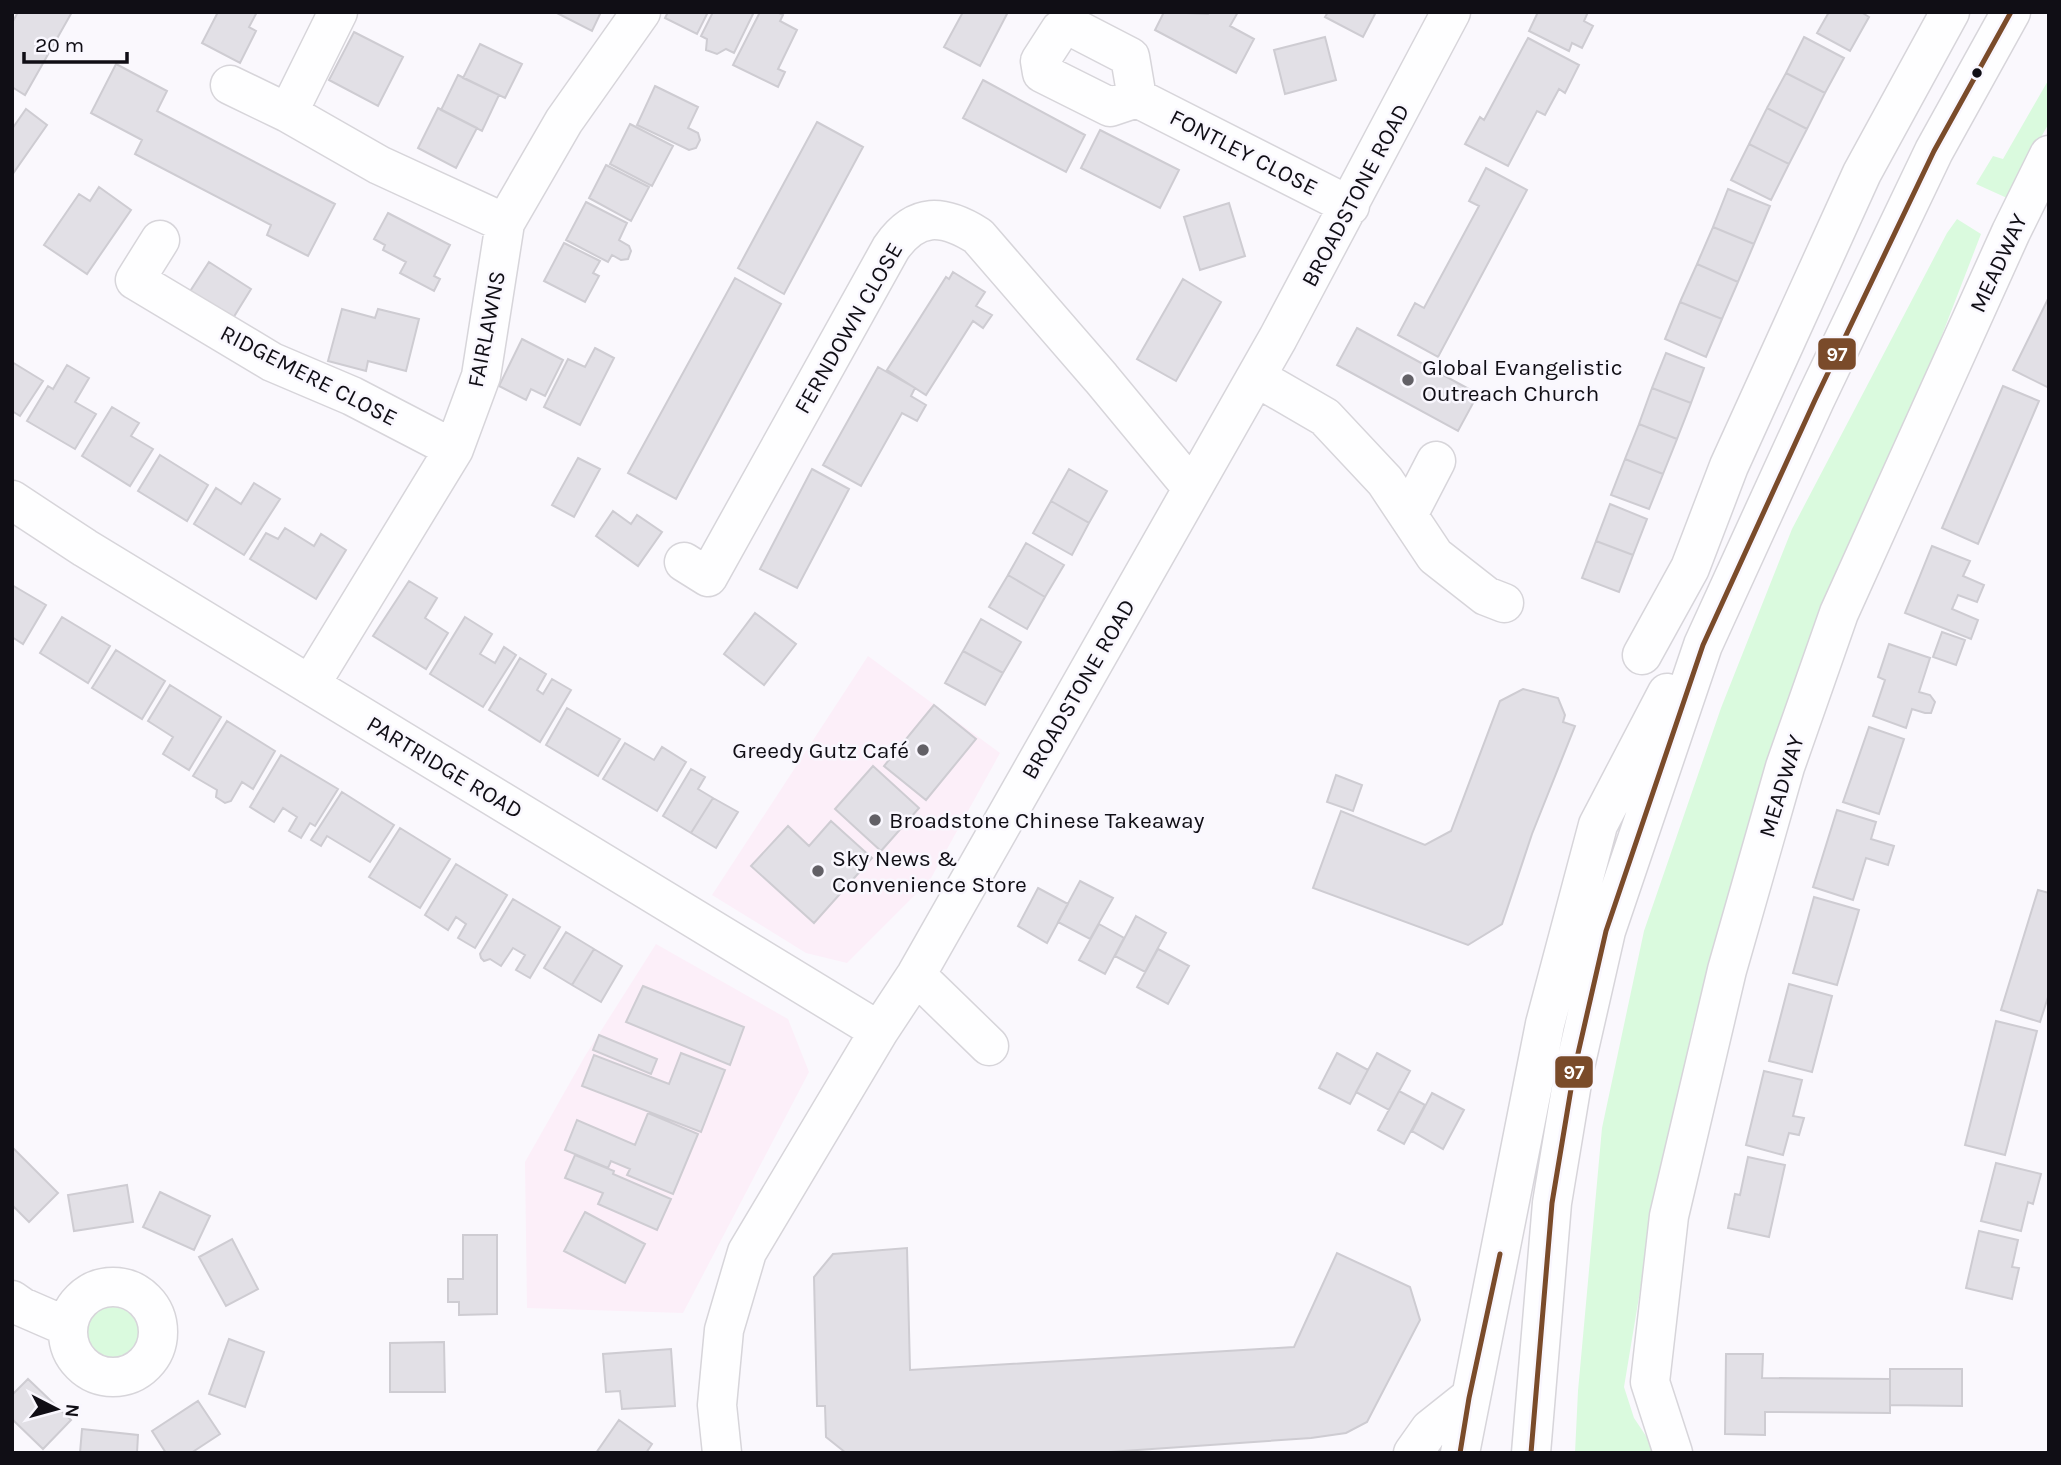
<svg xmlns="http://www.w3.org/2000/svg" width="2061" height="1465" font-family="Karla,sans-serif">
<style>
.commercial{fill:#fceff9}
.green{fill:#dafade}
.building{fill:#e2e0e6;stroke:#ceccd2;stroke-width:2}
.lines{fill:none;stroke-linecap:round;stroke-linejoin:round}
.minor-casing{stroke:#d7d5da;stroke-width:41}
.minor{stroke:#fefeff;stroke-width:38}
.bus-1-casing{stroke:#f9f7fe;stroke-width:10}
.bus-1{stroke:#7a4b2a;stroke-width:5}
.bus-dot{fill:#100e15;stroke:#f9f7fe;stroke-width:2.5}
.poi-dot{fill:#626066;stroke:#f9f7fe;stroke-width:2.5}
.labels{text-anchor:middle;stroke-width:5;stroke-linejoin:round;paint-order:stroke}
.street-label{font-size:23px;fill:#100e15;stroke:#f9f7fe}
.poi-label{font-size:23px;fill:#100e15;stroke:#f9f7fe;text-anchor:start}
.line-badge{stroke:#f9f7fe;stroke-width:2.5}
.badge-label{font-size:19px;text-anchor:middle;font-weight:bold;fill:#fff}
</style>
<rect width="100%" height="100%" fill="#faf8fd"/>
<path class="commercial" d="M868,656L1000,753L930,880L847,963L806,953L712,895Z
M656,944L788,1019L809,1072L683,1313L527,1308L525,1162L585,1056Z"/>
<path class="green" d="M2049,79V123L2007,198L1976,184L1993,156L2003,159Z
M1957,219L1981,234L1753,825L1693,1025L1653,1213L1624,1387L1634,1418L1650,1442L1653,1453H1575L1578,1391L1602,1128L1644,931L1721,708L1792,529L1947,233Z
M83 1336a29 29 0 1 1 58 0a29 29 0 1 1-58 0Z"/>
<path class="building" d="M18,12H72L25,95L12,87V23Z
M218,12H257L249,27L256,31L240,63L202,43Z
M555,12H601L592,31Z
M668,12H708L697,34L665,18Z
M713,12H754L734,53L726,49L717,54L706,50L707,39L701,36Z
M760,12H777L783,15L780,21L797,30L778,69L785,72L778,87L733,65Z
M963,12H1008L980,66L944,47Z
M1164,12L1208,14L1209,12H1238L1230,26L1254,39L1236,73L1155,30Z
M1328,12H1376L1363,37L1325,17Z
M1538,12H1588L1584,21L1593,26L1582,48L1572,43L1569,51L1529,31Z
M1829,12H1861L1869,17L1850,51L1817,33Z
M354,32L403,57L378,106L329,80Z
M1325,37L1336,80L1285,94L1274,50Z
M1804,37L1844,58L1825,93L1786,73Z
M1528,38L1579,65L1565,93L1559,89L1545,115L1537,111L1508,166L1465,144L1480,117L1484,120Z
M480,44L522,64L505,98L463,78Z
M116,64L167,91L157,111L335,204L308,256L267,235L271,225L135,154L142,140L91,113Z
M1786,73L1825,93L1807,129L1767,108Z
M458,75L499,95L482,131L441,110Z
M983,80L1085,135L1066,172L963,118Z
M655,86L698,107L688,128L698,133L700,140L696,148L689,150L637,125Z
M438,108L477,128L456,168L418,148Z
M1767,108L1807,129L1789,164L1749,144Z
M26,109L47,125L12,175V129Z
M817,122L863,147L784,294L738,268Z
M630,124L673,146L652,186L610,164Z
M1100,130L1179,170L1160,208L1081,168Z
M1749,144L1789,164L1771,200L1731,180Z
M606,165L649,187L631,221L589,198Z
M1486,168L1527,190L1438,357L1398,335L1415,303L1424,308L1479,206L1469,201Z
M99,187L131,210L87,274L44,245L79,194L90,201Z
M1728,189L1770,206L1754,244L1713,227Z
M586,202L627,223L619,240L629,246L631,251L628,259L621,260L612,255L608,262L566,240Z
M1229,203L1245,256L1200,270L1184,217Z
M388,213L450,245L434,276L440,279L434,291L400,273L406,262L383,250L385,245L374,239Z
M1713,227L1754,244L1738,282L1697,264Z
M564,243L600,261L593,273L599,276L585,302L544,281Z
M209,262L251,289L230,323L187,296Z
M1697,264L1738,282L1722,319L1680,302Z
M953,272L985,292L976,306L992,315L983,328L973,321L926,395L887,370L946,277L949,279Z
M735,278L781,304L676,499L628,473Z
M1183,279L1221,302L1176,381L1137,359Z
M2049,297V388L2013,370Z
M1680,302L1722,319L1706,357L1665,339Z
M342,309L375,318L378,309L419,319L406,371L368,361L366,371L328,361Z
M1357,328L1478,394L1458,431L1337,365Z
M522,339L563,360L545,396L531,389L526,400L499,386Z
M595,348L614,358L580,425L544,407L568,359L585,367Z
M1666,353L1704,368L1691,403L1652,388Z
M12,362L43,381L20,416L12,411Z
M67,365L89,378L75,402L96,414L75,449L27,421L48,386L53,389Z
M878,367L915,388L911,396L926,405L917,421L902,413L861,486L823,465Z
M2003,386L2039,401L1978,544L1942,528Z
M1652,388L1691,403L1677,439L1639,424Z
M112,407L139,423L131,436L153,449L130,486L82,456Z
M1639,424L1677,439L1663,474L1625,459Z
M160,455L208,485L187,521L138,491Z
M578,458L600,469L574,517L552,505Z
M1625,459L1663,474L1649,509L1611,495Z
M812,469L849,489L797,588L760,569Z
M1069,469L1107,491L1089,523L1051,501Z
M254,483L280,499L244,555L194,524L216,488L241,504Z
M1051,501L1089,523L1072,555L1033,533Z
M1610,504L1647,519L1633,555L1596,541Z
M613,511L631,524L637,515L662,532L638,566L596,536Z
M285,528L314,546L321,534L346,550L316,599L250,559L266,533L278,539Z
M1596,541L1633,555L1619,592L1582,578Z
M1026,543L1064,565L1045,597L1008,575Z
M1932,546L1970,561L1963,576L1984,585L1977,602L1958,595L1952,609L1978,620L1971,639L1905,613Z
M1008,575L1045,597L1027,629L989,607Z
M409,581L437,598L425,618L448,633L426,669L373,636Z
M12,585L46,605L23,644L12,637Z
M755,613L796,644L764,685L724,654Z
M62,617L110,646L88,683L40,653Z
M465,617L492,634L480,654L495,663L504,647L516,655L483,707L430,674Z
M981,619L1021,642L1003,673L963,651Z
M1942,632L1965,640L1956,665L1933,657Z
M1889,644L1930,658L1919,692L1930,695L1935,702L1931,713H1925L1912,709L1906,728L1873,716L1885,680L1878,677Z
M116,650L165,681L142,719L92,688Z
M963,651L1003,673L985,705L945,683Z
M520,658L546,674L537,690L543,694L552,679L571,690L540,742L489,710Z
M170,685L221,717L189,770L163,754L173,737L148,721Z
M1523,689L1558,698L1565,715L1563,722L1575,726L1532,834L1502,924L1468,945L1313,888L1341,811L1425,845L1451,831L1500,701Z
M934,705L976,739L926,800L884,766Z
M567,708L620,739L598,776L546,745Z
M227,721L275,751L253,789L242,782L231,801L225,803L216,797L217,790L193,776Z
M1869,727L1904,739L1879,814L1843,802Z
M625,743L654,760L662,747L686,762L657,811L603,779Z
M281,755L338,789L315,826L310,823L301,838L289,831L297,817L283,808L274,822L250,807Z
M873,766L919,808L881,851L835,809Z
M691,769L705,777L698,789L713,798L691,833L663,816Z
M1336,775L1362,785L1353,811L1327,802Z
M342,792L394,825L370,862L327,836L321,846L311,840Z
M713,798L738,812L716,848L691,833Z
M1837,810L1876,822L1871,839L1894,846L1888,865L1866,858L1853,900L1813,887Z
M831,821L872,858L814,923L751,866L788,826L809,846Z
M400,828L450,859L420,908L369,877Z
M456,864L507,895L475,948L458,938L466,924L456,917L448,930L425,915Z
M1080,881L1113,898L1090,939L1058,922Z
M1038,888L1068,904L1047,943L1018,926Z
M2038,890L2049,893V994L2040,1022L2001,1010Z
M1814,897L1859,910L1837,985L1793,973Z
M513,899L560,927L530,978L516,970L525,955L513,948L501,966L490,959L484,961L481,958L480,954Z
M1136,916L1166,933L1145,972L1115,956Z
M1099,924L1124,938L1105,974L1079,960Z
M566,932L594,949L572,985L544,968Z
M594,949L622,966L601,1002L572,985Z
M1158,949L1189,966L1168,1004L1137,987Z
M1789,984L1832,996L1812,1072L1769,1061Z
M643,986L744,1027L730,1065L626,1022Z
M1996,1021L2037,1031L2005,1155L1965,1145Z
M599,1035L657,1059L651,1074L593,1050Z
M681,1053L725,1070L701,1132L582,1086L594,1055L669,1084Z
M1337,1053L1368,1070L1350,1104L1319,1088Z
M1377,1053L1410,1071L1389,1110L1356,1092Z
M1764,1071L1802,1080L1793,1116L1804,1118L1799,1135L1789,1133L1783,1155L1746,1145Z
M1399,1091L1425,1105L1404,1144L1378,1130Z
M1432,1093L1464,1110L1443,1149L1412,1131Z
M648,1113L698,1134L673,1194L627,1175L630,1169L611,1161L608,1168L565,1150L577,1120L635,1145Z
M12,1147L58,1193L29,1222L12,1205Z
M575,1155L614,1171L613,1174L671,1199L657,1230L598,1204L603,1193L565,1178Z
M1748,1157L1785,1165L1769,1237L1728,1228L1735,1194L1740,1195Z
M1996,1163L2041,1174L2033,1204L2028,1202L2021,1231L1981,1221Z
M127,1185L133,1222L74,1231L68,1195Z
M160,1192L210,1216L194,1250L143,1227Z
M585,1212L645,1244L625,1283L564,1251Z
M1979,1231L2018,1240L2012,1267L2019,1268L2012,1299L1966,1288Z
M463,1235H497V1314L459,1315V1302H448V1279H463Z
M232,1239L258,1289L226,1306L199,1257Z
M907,1248L910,1370L1294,1347L1337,1253L1410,1287L1420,1320L1367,1422L1346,1433L1311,1438L1094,1453H846L826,1437L825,1406H817L814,1277L833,1254Z
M229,1339L264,1352L245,1407L209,1394Z
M444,1342L445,1392H390V1343Z
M671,1349L675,1406L622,1409L620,1391L606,1392L603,1354Z
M1726,1354H1763L1762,1378L1890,1379V1413L1765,1412V1435L1725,1434Z
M1890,1369H1962V1406L1890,1405Z
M28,1379L71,1420L43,1449L12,1419V1395Z
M198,1401L220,1434L191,1453H166L152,1431Z
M619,1420L652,1444L646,1453H596Z
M82,1429L138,1435L137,1453H80Z"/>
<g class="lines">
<defs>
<path id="minor" d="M338,12L288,113L379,165L505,223
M230,85L288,113
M1137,98L1130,57L1072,27L1060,30L1040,61L1042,73L1110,107L1137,98L1350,206
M160,240L135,280L272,362L352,396L454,449
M1256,377L1325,417L1385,481L1435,556L1486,596L1504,603
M12,500L85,548L879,1031
M1408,515L1436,461
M684,562L708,577L891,248C916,212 943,214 978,236L1101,378L1192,488
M1642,655L1690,568L1729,466L1862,173L1950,12
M310,685L454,449L481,376L505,223L564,121L641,12
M916,975L989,1046
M68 1332a45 45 0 1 1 90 0a45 45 0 1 1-90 0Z
M12,1300L22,1307L68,1327
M722,1453L717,1405L724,1330L747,1252L879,1031L916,975L1278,338L1451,12
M1413,1453L1430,1429L1469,1398
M1460,1453L1545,1024L1598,825L1667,693
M1531,1453L1552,1203L1574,1071L1606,931L1703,645L1815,400L1934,151L2011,12
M1673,1453L1650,1382L1669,1216L1727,970L1785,767L1839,613L2011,232L2049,155"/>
</defs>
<use href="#minor" class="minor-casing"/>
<use href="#minor" class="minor"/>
<defs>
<path id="bus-1" d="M1460,1453L1469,1398L1500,1254
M1531,1453L1552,1203L1574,1071L1606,931L1703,645L1815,400L1934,151L2011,12"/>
</defs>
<use href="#bus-1" class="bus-1-casing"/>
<use href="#bus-1" class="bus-1"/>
</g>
<circle class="bus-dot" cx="1977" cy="73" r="6"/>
<g class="poi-dot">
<circle cx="1408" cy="380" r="7"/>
<circle cx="923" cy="750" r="7"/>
<circle cx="875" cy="820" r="7"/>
<circle cx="818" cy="871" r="7"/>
</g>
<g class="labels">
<g class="street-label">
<text transform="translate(1244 152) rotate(27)" y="8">FONTLEY CLOSE</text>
<text transform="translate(1355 195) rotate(-62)" y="8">BROADSTONE ROAD</text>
<text transform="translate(1998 263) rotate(-65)" y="8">MEADWAY</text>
<text transform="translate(848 328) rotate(-60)" y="8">FERNDOWN CLOSE</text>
<text transform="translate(486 329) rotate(-79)" y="8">FAIRLAWNS</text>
<text transform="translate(309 375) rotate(27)" y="8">RIDGEMERE CLOSE</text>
<text transform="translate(1078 689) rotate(-60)" y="8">BROADSTONE ROAD</text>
<text transform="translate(445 767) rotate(31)" y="8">PARTRIDGE ROAD</text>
<text transform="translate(1781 786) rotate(-73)" y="8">MEADWAY</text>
</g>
<g class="poi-label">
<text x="1422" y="375">Global Evangelistic<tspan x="1422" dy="26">Outreach Church</tspan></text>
<text x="909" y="758" text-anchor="end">Greedy Gutz Café</text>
<text x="889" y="828">Broadstone Chinese Takeaway</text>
<text x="832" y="866">Sky News &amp;<tspan x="832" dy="26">Convenience Store</tspan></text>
</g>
</g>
<g class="line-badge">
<rect x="1817" y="337" width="40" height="34" rx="7" fill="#7a4b2a"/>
<rect x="1554" y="1055" width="40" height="34" rx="7" fill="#7a4b2a"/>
</g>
<g class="badge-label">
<text x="1837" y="361">97</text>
<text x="1574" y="1079">97</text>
</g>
<rect width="2061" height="1465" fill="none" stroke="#100e15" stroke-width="28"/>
<g transform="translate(56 1409) rotate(96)" stroke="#f9f7fe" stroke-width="5" paint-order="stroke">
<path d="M0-5L12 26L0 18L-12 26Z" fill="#100e15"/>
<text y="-10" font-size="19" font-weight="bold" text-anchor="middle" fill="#100e15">N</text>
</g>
<path d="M24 52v10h103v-10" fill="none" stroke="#100e15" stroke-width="3.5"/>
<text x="35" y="52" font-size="21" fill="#100e15" stroke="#f9f7fe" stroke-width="5" paint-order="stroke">20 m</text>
</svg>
